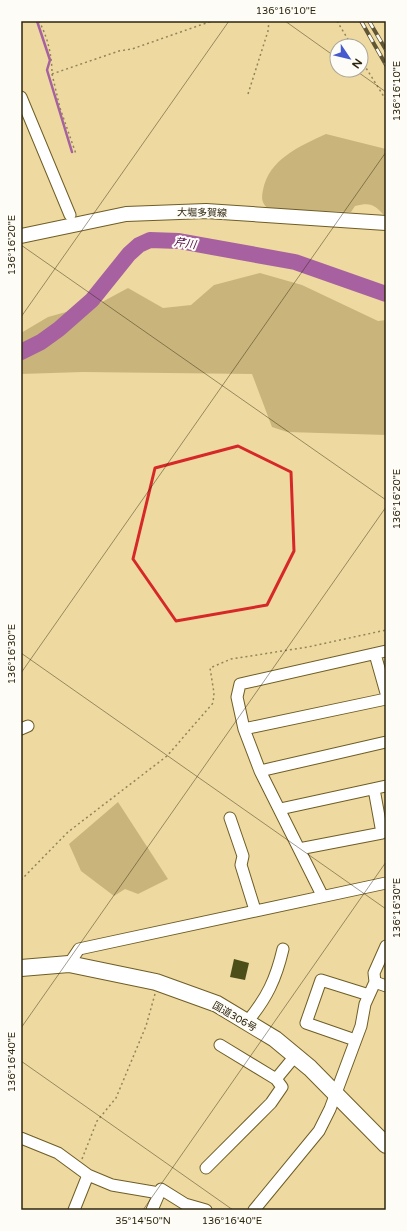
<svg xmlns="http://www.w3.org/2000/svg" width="407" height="1231" font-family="'Varela Round','Noto Sans JP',sans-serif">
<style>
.green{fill:#c9b57b}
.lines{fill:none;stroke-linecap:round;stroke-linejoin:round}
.stream{stroke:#a761a0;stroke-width:2.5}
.river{stroke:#a761a0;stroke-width:16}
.building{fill:#4c4e19}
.minor-casing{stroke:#6f5d25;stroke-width:13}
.major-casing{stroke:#6f5d25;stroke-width:16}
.highway-casing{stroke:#6f5d25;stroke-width:18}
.path{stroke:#91835a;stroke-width:1.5;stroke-dasharray:2 3;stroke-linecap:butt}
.minor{stroke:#fff;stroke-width:11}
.major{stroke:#fff;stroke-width:14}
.highway{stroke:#fff;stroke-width:16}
.rail-casing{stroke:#605534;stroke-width:4}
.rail{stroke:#fefcf6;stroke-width:2.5;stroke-dasharray:8;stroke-linecap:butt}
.marked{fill:none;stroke:#d62828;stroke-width:3;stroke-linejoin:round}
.ticks{fill:none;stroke:#2c240d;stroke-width:1;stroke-opacity:0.45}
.labels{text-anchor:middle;stroke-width:4;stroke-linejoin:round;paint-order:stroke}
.street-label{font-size:10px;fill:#2c240d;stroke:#fefcf6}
.water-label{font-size:11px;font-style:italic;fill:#4c0748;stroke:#fefcf6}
.neatline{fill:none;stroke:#2c240d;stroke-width:1.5}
.ticks-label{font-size:10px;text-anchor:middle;fill:#2c240d}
</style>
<rect width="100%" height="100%" fill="#eedaa0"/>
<path class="green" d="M326,134L386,149V217C374,205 372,202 355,206L351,212L269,209C262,204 261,199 263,190C269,159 300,146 326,134Z
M260,273L302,285L378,321L386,320V435L287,432L272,427L252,374L83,372L21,374V333L48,317L102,302L128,288L163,308L191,305L214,285Z
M118,802L168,879L138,894L125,889L114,896L81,871L69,844Z"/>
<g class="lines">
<path class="stream" d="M37,21L50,60L47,70L72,152"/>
<path class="river" d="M21,352L41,342L59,329L92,300L129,254L139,245L150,240L179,241L295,262L386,294"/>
</g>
<path class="building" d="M234,959L249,963L245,980L230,977Z"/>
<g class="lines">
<defs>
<path id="minor" d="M21,97L70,215
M375,654L386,693
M21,729L28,726
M244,729L386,699
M260,771L386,742
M280,809L386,786
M230,818L243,856L241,865L255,910
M299,849L382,833L374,789
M322,895L260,771L244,729L237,697L240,684L386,651
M69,964L79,949L386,883
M375,982L386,986
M247,1022C267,998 276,979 283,949
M355,1040L306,1023L321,980L369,995
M220,1045L276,1079
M21,1138L58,1153L88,1175
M206,1168L271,1103L282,1087L276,1079L295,1056
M74,1210L88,1175L112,1185L159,1193
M152,1210L161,1189L185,1204L206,1210
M254,1210L319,1131L330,1109L361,1026L365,1004L375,982L374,973L386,946"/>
<path id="major" d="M21,236L126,214L206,211L386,223"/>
<path id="highway" d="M21,968L69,964L156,982L217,1004L275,1039L310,1068L386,1145"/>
</defs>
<use href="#minor" class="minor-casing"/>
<use href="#major" class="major-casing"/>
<use href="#highway" class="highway-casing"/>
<path class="path" d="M39,21C48,38 52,56 52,74L119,51L132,49L212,21
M337,21L352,46
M361,60L386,100
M52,74L60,108L76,154
M248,94L268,31L269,21
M21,880L68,832L167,756L213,703L214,693L210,668L231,659L308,647L386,630
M82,1159L97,1121L116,1098L146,1026L155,994"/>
<use href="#minor" class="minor"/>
<use href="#major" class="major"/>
<use href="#highway" class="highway"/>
<defs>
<path id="rail" d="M361,21L386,65
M369,21L386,50"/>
</defs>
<use href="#rail" class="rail-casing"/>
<use href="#rail" class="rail"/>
</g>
<path class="marked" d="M238,446L291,472L294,551L267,605L176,621L133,559L155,468Z"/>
<path class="ticks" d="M285,21L337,58M355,70L386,92M21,245L386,500M21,317L229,21M21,653L386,909M21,673L386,152M21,1028L386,507M21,1061L233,1210M143,1210L386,862"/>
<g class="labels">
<g class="street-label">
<text transform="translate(202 212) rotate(1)" y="4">大堀多賀線</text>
<text transform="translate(235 1016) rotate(30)" y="4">国道306号</text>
</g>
<g class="water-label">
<text transform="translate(185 243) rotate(8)" y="4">芹川</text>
</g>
</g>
<rect width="407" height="1231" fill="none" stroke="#fefcf6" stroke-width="44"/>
<g transform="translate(349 58) rotate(125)"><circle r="19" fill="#fefcf6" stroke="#aaa699"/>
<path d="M0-3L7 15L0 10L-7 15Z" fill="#455ace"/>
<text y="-6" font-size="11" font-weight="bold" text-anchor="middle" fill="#2c240d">N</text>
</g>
<rect x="22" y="22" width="363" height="1187" class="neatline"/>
<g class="ticks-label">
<text x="286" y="14">136°16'10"E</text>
<text transform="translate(396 91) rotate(-90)" y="4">136°16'10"E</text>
<text transform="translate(11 245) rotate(-90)" y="4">136°16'20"E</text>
<text transform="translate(396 499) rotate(-90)" y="4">136°16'20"E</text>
<text transform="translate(11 654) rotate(-90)" y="4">136°16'30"E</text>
<text transform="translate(396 908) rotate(-90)" y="4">136°16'30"E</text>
<text transform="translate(11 1062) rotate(-90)" y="4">136°16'40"E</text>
<text x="143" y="1224">35°14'50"N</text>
<text x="232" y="1224">136°16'40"E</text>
</g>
</svg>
